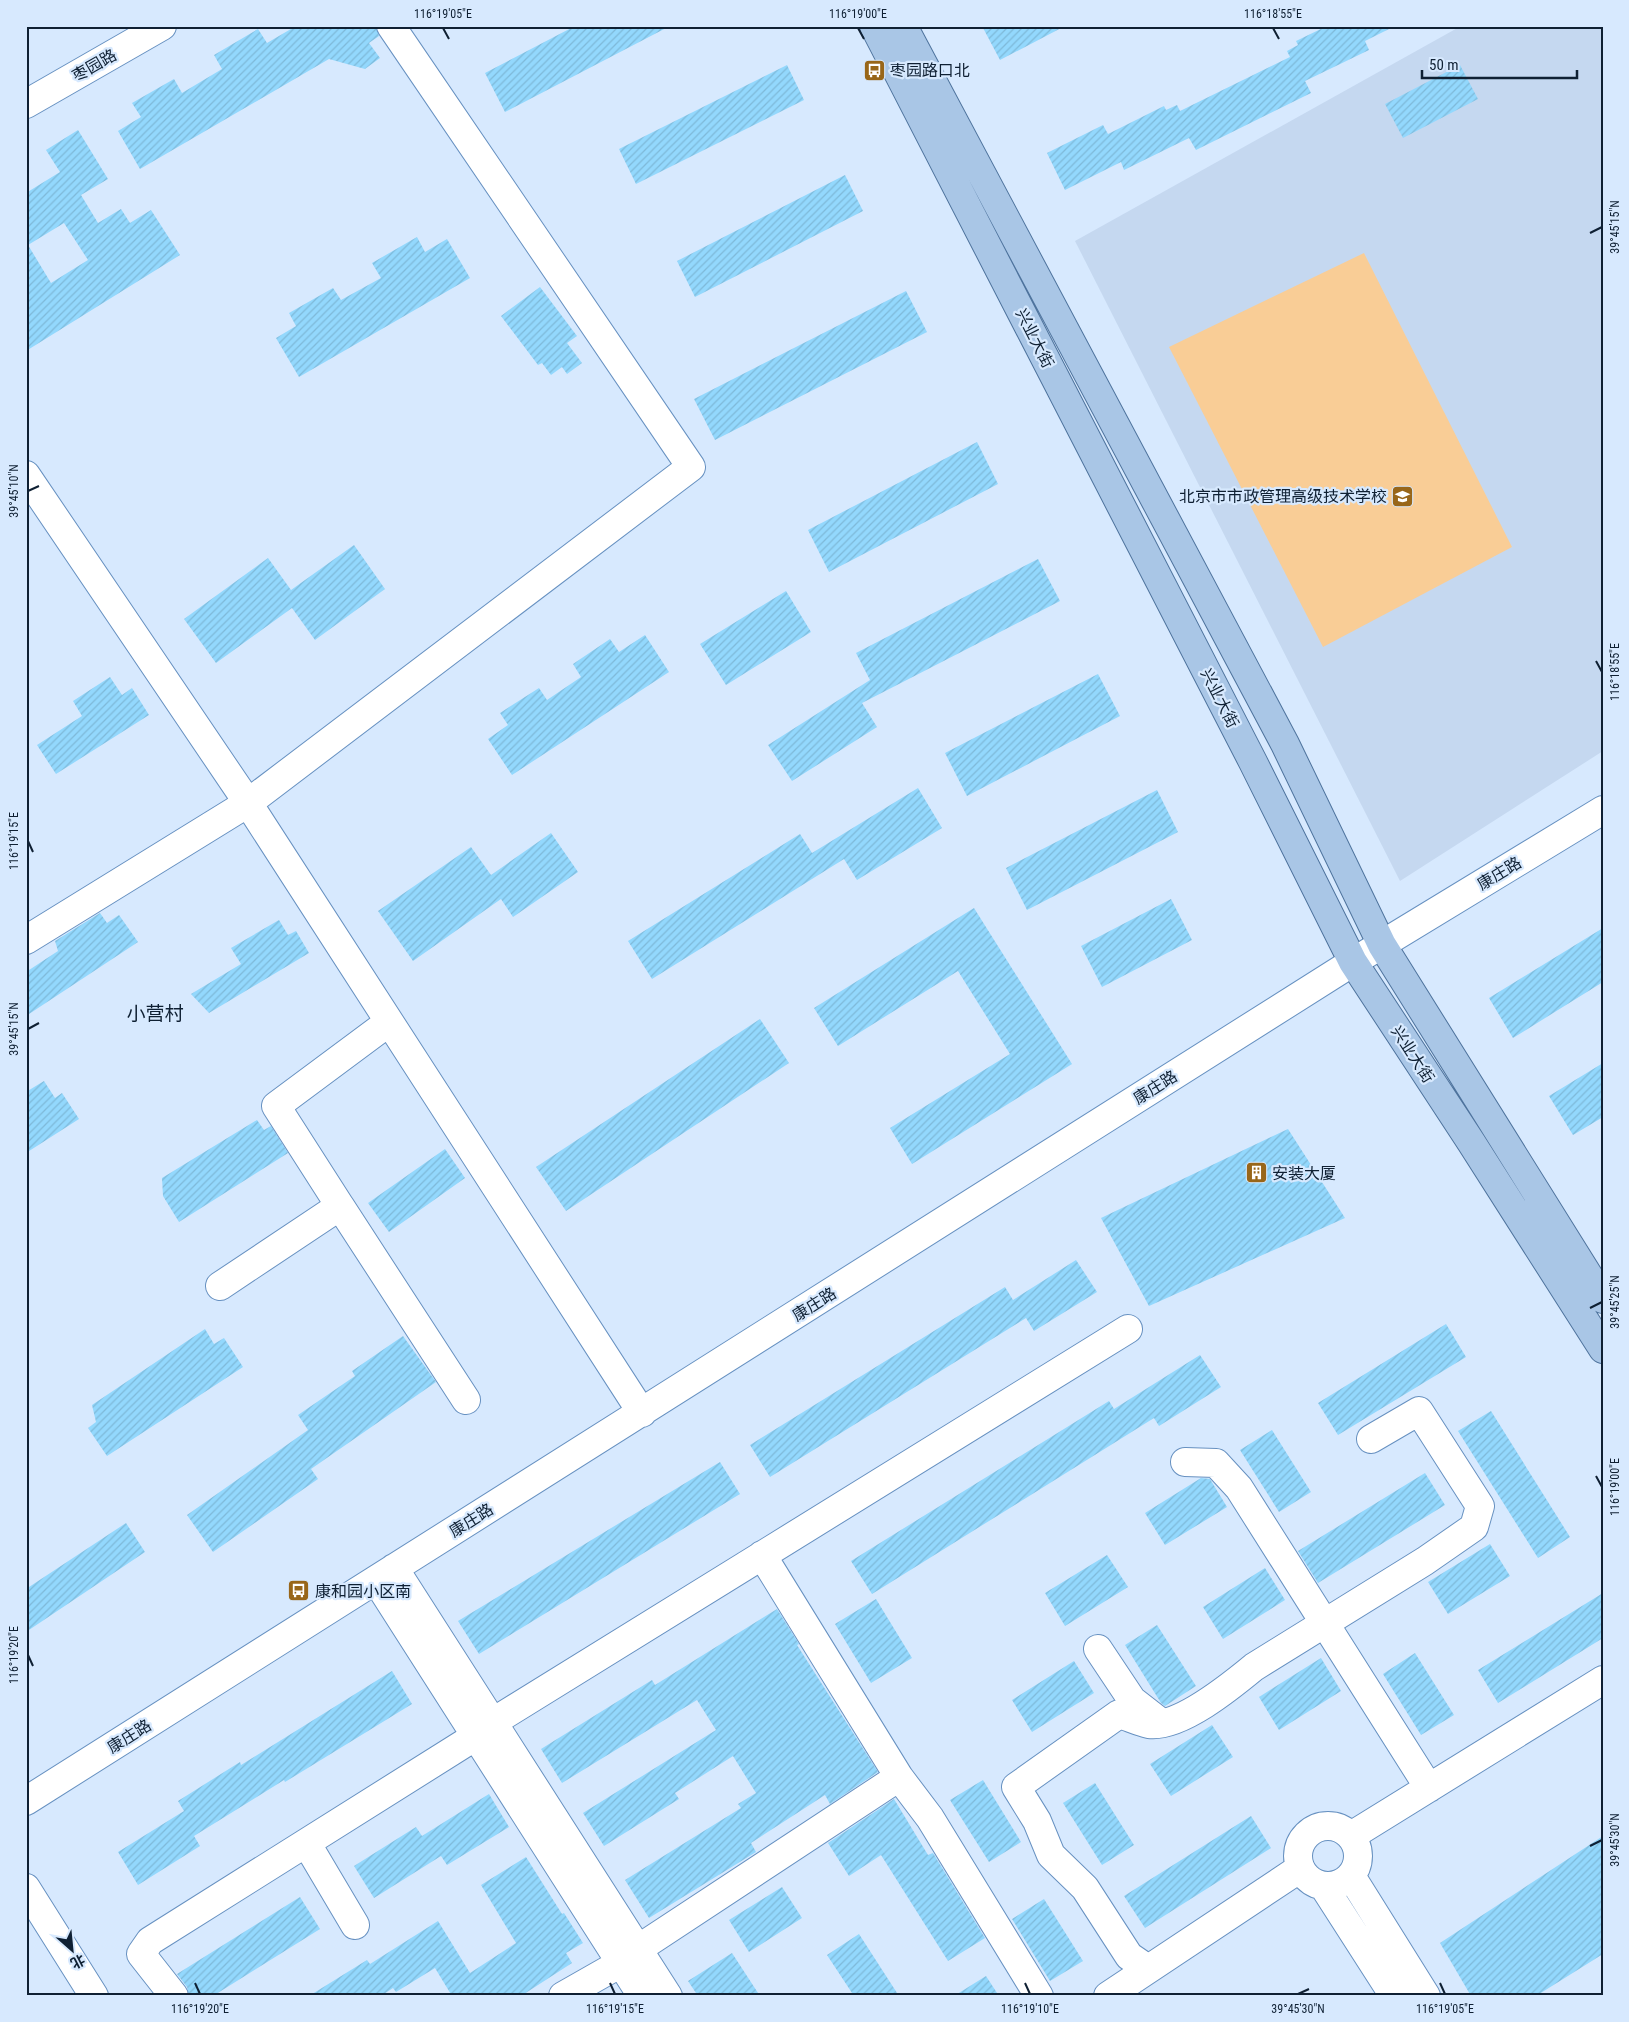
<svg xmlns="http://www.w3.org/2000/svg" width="1629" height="2022" font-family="'Roboto Condensed','Noto Sans SC',sans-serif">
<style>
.built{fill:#c5d8f0}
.green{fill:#f9cd96}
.building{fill:url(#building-hatch);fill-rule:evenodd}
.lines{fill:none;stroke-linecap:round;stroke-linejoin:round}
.minor-casing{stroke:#6791c1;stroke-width:30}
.major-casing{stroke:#4e739d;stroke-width:30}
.minor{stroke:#fff;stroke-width:28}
.major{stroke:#a9c6e6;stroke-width:28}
.ticks{fill:none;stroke:#0f2033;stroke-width:2}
.labels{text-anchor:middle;stroke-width:4.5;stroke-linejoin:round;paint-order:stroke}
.street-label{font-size:16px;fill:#0f2033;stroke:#d7e9fe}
.poi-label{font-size:16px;fill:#0f2033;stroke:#d7e9fe;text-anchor:start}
.quarter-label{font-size:19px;fill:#0f2033;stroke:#d7e9fe}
.neatline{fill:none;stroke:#0f2033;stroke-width:2}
.ticks-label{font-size:12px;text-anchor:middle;fill:#0f2033}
</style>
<defs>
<pattern id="building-hatch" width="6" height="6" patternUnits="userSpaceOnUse" patternTransform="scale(1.25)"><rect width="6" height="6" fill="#93d8fd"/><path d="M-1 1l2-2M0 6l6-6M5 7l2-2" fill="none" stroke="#7eb9d9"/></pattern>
</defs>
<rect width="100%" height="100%" fill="#d7e9fe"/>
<path class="built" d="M1461,26H1603V751L1400,881L1075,241Z"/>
<path class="green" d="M1364,253L1512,547L1323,647L1169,347Z"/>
<path class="building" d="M296,26H376L379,36L369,43L380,58L365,69L329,59L140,169L118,131L141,117L132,103L174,79L182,93L222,69L214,55L258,29L267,43Z
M575,26H670L505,112L485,73Z
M982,26H1065L1000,60Z
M1327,26H1395L1365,41L1369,50L1305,81L1311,93L1196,150L1189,138L1124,170L1121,162L1065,190L1047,153L1103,125L1108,134L1164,106L1166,110L1177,105L1180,111L1290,57L1287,51L1298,45L1296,41Z
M787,65L804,100L636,184L619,149Z
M1460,65L1478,99L1403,138L1385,104Z
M78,130L108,179L81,195L98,223L121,209L130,223L151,210L180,255L26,351V193L60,172L46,150ZM64,223L88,260L51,283L28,245Z
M845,175L863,211L695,297L677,261Z
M417,237L425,252L447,239L470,278L299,377L276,338L296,326L289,313L333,288L341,300L381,278L372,263Z
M540,287L577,336L567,343L582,363L567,374L562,367L551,375L542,363L538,365L501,316Z
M906,291L927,332L715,440L694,399Z
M977,442L998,484L829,572L808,530Z
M354,545L385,589L315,640L292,608L216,663L184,619L268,558L291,590Z
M1038,559L1060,601L862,703L877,727L792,781L768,745L870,680L856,653Z
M786,591L811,632L726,685L700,644Z
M645,635L669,672L512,775L488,739L508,725L500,713L539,688L547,700L581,677L573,664L610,639L619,652Z
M1098,674L1120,716L967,796L945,753Z
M110,677L122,695L132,688L149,715L56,774L37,745L82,716L73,701Z
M918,788L942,828L857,880L844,859L652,979L628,941L800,834L812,853Z
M1157,790L1178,832L1027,910L1006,868Z
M551,833L578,872L513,917L501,899L413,961L378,911L471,847L491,875Z
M1171,899L1192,940L1102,987L1081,946Z
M974,908L1072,1064L912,1164L890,1128L1010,1054L958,971L838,1046L814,1008Z
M100,913L107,923L119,915L138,942L26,1016V972L58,951L55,941Z
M279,920L288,935L296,931L309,953L209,1013L191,994L241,964L231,948Z
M1603,928V982L1513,1038L1489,998Z
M760,1019L789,1063L566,1211L536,1167Z
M1603,1063V1117L1573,1135L1549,1096Z
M44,1081L55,1098L62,1093L79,1119L26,1153V1092Z
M257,1120L264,1130L271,1126L288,1153L179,1222L163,1196L162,1178Z
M1288,1129L1345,1218L1149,1306L1101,1218Z
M445,1149L465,1178L389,1232L368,1203Z
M1076,1260L1097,1292L1034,1331L1026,1318L770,1477L750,1445L1005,1287L1013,1300Z
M1446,1324L1466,1357L1338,1435L1318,1403Z
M205,1329L214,1344L224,1338L243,1367L107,1456L88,1428L96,1422L92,1405Z
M403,1336L436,1382L311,1469L318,1479L213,1552L187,1515L308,1430L298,1415L355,1376L352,1371Z
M1200,1355L1221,1387L1159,1426L1154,1418L872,1594L851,1561L1109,1401L1114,1409Z
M1491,1411L1570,1537L1538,1558L1458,1431Z
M1272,1430L1311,1492L1279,1512L1240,1450Z
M720,1462L740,1494L479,1654L458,1621Z
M1425,1473L1445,1505L1318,1583L1298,1551Z
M1201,1478L1210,1479L1227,1507L1165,1545L1145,1513Z
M126,1523L145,1552L26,1632V1589Z
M1490,1544L1510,1576L1448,1614L1428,1582Z
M1107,1555L1128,1587L1065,1626L1045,1593Z
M1265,1568L1285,1600L1223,1639L1203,1607Z
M1603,1593V1638L1498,1703L1478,1670Z
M876,1599L912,1658L871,1683L835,1624Z
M777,1609L799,1644L797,1645L878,1772L830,1804L825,1795L751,1843L756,1852L649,1918L625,1880L741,1808L738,1804L756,1793L733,1756L675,1793L679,1799L604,1846L583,1813L716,1730L697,1700L562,1783L541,1749L652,1680L655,1685Z
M1157,1625L1196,1686L1165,1706L1161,1703L1125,1645Z
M1415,1653L1454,1715L1421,1735L1383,1674Z
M1321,1658L1341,1691L1279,1730L1259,1697Z
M1074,1661L1094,1693L1032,1732L1012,1700Z
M392,1671L412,1704L285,1782L284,1780L194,1836L200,1846L138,1885L118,1852L184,1811L178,1801L240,1762L241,1765Z
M1212,1725L1233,1757L1171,1796L1150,1764Z
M983,1780L1021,1842L989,1862L950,1800Z
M1095,1783L1134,1845L1102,1865L1063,1803Z
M489,1794L509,1827L447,1865L441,1856L374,1898L354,1866L416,1827L422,1836Z
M894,1799L928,1855L933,1853L985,1938L948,1961L881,1855L849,1876L828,1843Z
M1251,1816L1271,1848L1145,1928L1124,1896Z
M1603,1836V1954L1536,1996H1471L1440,1943Z
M526,1857L562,1914L564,1913L583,1943L566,1953L572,1963L521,1996H452L435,1968L396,1992L393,1988L381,1996H309L367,1960L370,1964L438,1921L470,1973L516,1943L481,1885Z
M782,1887L802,1918L749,1952L729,1920Z
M300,1897L320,1929L213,1996H189L187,1987L177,1974Z
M1044,1899L1083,1961L1050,1981L1012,1919Z
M859,1934L899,1996H854L827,1955Z
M732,1953L760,1996H698L688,1981Z
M986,1976L999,1996H954Z"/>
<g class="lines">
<defs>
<path id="minor" d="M26,104L162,26
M26,475L248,803L642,1413
M26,940L248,803L691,467L391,26
M340,1206L466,1400
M220,1286L340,1206L276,1106L389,1022
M1185,1462L1216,1463L1239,1488L1429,1788
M762,1555L899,1777
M394,1568L668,1996
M376,1580L642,1996
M1098,1649L1132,1700L1159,1721
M26,1801L1353,962L1603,810
M1298 1856a30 30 0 1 1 60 0a30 30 0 1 1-60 0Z
M1351,1836L1603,1680
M307,1844L355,1925
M1351,1876L1426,1996
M1324,1887L1394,1996
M26,1888L94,1996
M638,1949L899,1777L930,1818L1039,1996
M1148,1969L1129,1956L1085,1888L1051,1855L1037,1821L1016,1787L1119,1714C1129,1717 1139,1722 1149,1724C1180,1728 1231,1686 1254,1667L1425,1561L1474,1527L1480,1506L1419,1411L1371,1439
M174,1996L141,1954L150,1941L476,1736L493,1722L1128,1329
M563,1996L621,1963
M1108,1996L1299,1869"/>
<path id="major" d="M874,26L1253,762L1353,962L1471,1142L1603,1349
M903,26L1285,744L1382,945L1603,1299"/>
</defs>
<use href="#minor" class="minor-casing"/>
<use href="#major" class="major-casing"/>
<use href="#minor" class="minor"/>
<use href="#major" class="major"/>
</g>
<path class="ticks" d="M443,28L449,39M858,28L864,39M1273,28L1279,39M1590,233L1602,227M28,491L39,486M1596,661L1602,672M28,841L33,852M28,1029L39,1023M1590,1308L1602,1302M1596,1476L1602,1487M28,1655L33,1666M1590,1846L1602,1840M195,1983L200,1994M610,1983L615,1994M1025,1983L1030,1994M1440,1983L1445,1994M1298,1994L1309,1989"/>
<defs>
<symbol id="bus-square" viewBox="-11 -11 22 22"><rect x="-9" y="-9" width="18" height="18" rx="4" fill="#986619" stroke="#d7e9fe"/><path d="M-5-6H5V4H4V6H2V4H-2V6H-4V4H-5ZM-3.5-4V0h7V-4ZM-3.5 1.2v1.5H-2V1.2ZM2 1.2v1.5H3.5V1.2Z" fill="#fff"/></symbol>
<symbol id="school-square" viewBox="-11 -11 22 22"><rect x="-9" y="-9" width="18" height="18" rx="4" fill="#986619" stroke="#d7e9fe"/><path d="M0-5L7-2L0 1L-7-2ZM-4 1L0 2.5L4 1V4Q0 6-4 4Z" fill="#fff"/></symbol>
<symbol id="building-square" viewBox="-11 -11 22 22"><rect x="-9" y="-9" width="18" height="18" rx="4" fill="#986619" stroke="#d7e9fe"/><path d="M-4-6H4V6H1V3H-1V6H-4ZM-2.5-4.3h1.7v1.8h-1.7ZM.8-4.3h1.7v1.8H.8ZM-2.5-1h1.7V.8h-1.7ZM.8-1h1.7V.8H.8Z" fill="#fff"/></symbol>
</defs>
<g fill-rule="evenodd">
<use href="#bus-square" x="862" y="58" width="25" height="25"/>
<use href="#school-square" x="1390" y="484" width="25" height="25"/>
<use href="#building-square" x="1244" y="1160" width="25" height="25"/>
<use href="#bus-square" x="286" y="1578" width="25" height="25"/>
</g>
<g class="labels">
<g class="street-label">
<text transform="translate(94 65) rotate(-30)" y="6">枣园路</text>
<text transform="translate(1035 338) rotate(63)" y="6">兴业大街</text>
<text transform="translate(1220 698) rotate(63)" y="6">兴业大街</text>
<text transform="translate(1499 873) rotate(-31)" y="6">康庄路</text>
<text transform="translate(1413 1054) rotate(57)" y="6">兴业大街</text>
<text transform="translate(1155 1087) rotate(-32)" y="6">康庄路</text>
<text transform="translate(814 1304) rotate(-32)" y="6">康庄路</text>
<text transform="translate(471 1520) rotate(-32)" y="6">康庄路</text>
<text transform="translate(129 1736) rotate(-32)" y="6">康庄路</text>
</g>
<g class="poi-label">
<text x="890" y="76">枣园路口北</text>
<text x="1387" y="502" text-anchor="end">北京市市政管理高级技术学校</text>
<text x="1272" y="1179">安装大厦</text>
<text x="315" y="1597">康和园小区南</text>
</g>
<g class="quarter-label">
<text x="155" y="1020">小营村</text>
</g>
</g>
<rect width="1629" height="2022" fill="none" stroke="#d7e9fe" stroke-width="55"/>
<g transform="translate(72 1950) rotate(153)" stroke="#d7e9fe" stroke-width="4" paint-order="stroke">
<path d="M0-4L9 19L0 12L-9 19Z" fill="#0f2033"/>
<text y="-8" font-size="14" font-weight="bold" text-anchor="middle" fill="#0f2033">北</text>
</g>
<path d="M1422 70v8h155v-8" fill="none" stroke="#0f2033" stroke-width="2.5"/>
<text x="1429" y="70" font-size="15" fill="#0f2033" stroke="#d7e9fe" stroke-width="4" paint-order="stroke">50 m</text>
<rect x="28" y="28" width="1574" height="1966" class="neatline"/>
<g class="ticks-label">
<text x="443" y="18">116°19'05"E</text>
<text x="858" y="18">116°19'00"E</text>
<text x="1273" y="18">116°18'55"E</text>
<text transform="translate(1615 227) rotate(-90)" y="4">39°45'15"N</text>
<text transform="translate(14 491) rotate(-90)" y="4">39°45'10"N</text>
<text transform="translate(1615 672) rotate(-90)" y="4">116°18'55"E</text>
<text transform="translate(14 841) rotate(-90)" y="4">116°19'15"E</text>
<text transform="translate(14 1029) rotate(-90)" y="4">39°45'15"N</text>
<text transform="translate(1615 1302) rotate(-90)" y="4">39°45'25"N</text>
<text transform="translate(1615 1487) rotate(-90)" y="4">116°19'00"E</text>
<text transform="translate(14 1655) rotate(-90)" y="4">116°19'20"E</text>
<text transform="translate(1615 1840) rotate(-90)" y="4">39°45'30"N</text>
<text x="200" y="2013">116°19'20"E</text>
<text x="615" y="2013">116°19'15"E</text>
<text x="1030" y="2013">116°19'10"E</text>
<text x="1298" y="2013">39°45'30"N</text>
<text x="1445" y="2013">116°19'05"E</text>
</g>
</svg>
